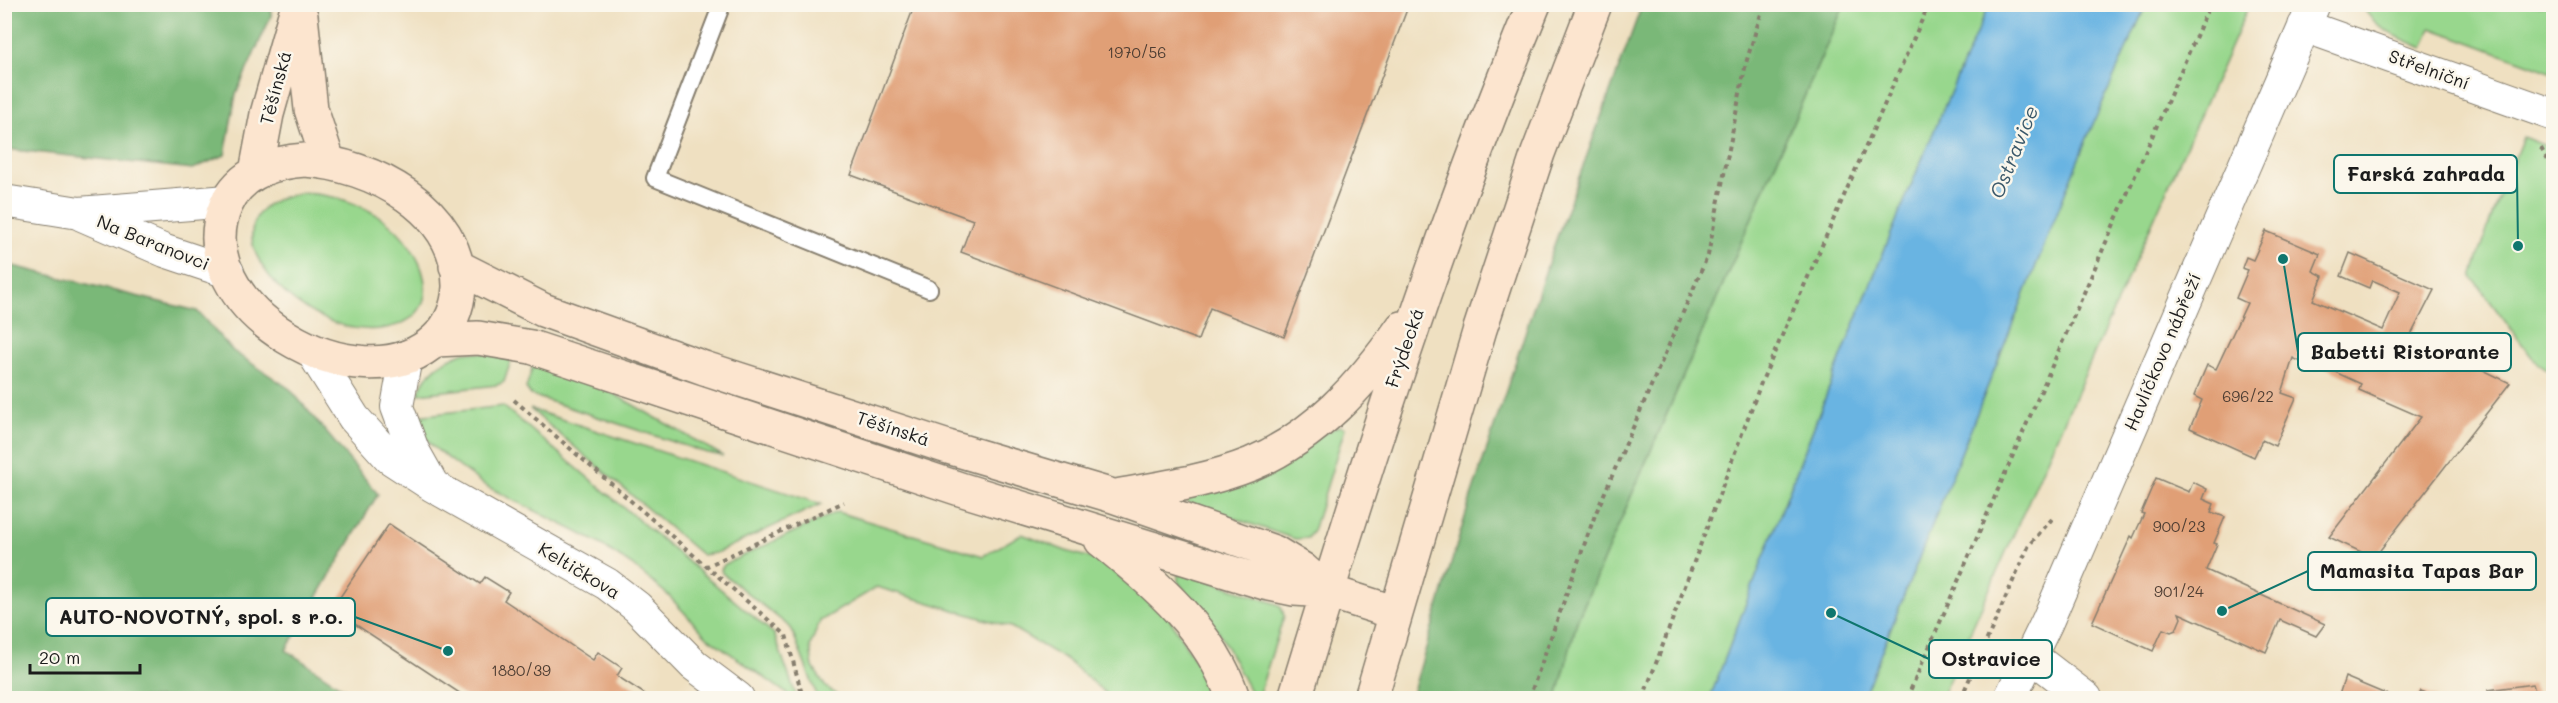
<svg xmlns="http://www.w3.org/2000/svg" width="2558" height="703" font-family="Mali,sans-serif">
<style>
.green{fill:#98d78d;stroke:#5a7a54;stroke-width:1.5}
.forest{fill:#7ab878;stroke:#4b6a4a;stroke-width:1.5}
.water{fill:#69b4e2;stroke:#42687f;stroke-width:1.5}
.building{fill:#e09f76}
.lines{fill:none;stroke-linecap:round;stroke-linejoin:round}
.service-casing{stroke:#867e6e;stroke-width:20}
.minor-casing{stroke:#867e6e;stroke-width:34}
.secondary-casing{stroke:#867e6e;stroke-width:36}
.path{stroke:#867e6e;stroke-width:4;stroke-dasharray:4.5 4.5;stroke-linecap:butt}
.service{stroke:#fff;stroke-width:16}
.minor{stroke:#fff;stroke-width:32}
.secondary{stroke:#fce5cf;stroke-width:33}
.labels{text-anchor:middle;stroke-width:5;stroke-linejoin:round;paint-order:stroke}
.number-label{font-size:15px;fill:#4d3d32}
.street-label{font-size:18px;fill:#1c1c1c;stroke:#fbf7ec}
.water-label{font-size:20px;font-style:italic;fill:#3b596b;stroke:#fbf7ec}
.leader{fill:none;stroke:#0f766e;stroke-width:2}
.callout-dot{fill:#0f766e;stroke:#fbf7ec;stroke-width:2}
.callout{fill:#fbf7ec;stroke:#0f766e;stroke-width:2}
.callout-label{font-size:20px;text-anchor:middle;font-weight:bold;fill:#1c1c1c}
</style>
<rect width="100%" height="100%" fill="#fbf7ec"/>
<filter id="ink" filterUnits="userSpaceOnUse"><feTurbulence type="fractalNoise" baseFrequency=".0167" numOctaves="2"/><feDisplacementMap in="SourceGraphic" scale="12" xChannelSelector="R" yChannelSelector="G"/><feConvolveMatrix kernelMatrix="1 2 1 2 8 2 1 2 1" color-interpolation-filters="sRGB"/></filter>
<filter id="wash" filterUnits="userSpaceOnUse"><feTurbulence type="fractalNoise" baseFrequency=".008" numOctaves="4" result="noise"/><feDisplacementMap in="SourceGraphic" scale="24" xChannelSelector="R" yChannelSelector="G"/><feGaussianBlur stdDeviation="1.35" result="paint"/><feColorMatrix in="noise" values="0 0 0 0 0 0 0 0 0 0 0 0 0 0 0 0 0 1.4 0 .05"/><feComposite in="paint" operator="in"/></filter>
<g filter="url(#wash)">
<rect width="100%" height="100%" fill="#efe0c1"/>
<path class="green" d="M1844,5H1989C1887,232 1798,466 1710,698H1557L1577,621Z
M2146,5H2249L1941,698H1863L2089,133Z
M2362,5H2553V73L2431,28L2423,48C2399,38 2374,29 2362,5Z
M2523,137L2553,149V373L2534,360L2472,277L2492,215Z
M302,193C331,194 358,202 383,219C421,245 454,315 386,328C299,345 185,211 302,193Z
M465,352L513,355L504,382L497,385L418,394C426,370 442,361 465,352Z
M535,359L572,370L723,456L707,453L531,395L526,388Z
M503,406L774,634L797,698H793L707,637L668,595L632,565L597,542L486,486L449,459L432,446L423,434L417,416Z
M530,409L821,504L716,553L702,555Z
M1339,426L1345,428L1313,531L1308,538L1295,539L1189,503L1186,500L1187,496Z
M837,512L983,556L1022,534L1066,551L1101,561L1168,616L1202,672L1213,698H1111L1068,661L1011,627L877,587L820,621L810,646L813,667L825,686L841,698H818L791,628L722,573L721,569L725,564Z
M1183,571L1277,604L1282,609L1284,616L1258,697L1252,695L1220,634L1178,582V574Z"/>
<path class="forest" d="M5,4H272V5L271,16L236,94L225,155L193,169L5,149Z
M1642,5H1844L1577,621L1557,698H1411L1471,497L1553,248Z
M5,264L197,311L233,351L290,389L378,494L286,650L358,698H5Z"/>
<path class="water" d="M1989,5H2146L2089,133L1863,698H1710C1798,466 1887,232 1989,5Z"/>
<g id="blocks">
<path class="building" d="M915,4H1409L1284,337L1210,308L1198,340L961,252L973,220L851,175Z
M2266,231L2320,254L2313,271L2323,276L2313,300L2383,330L2400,292L2372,280L2369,288L2341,276L2350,253L2434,290L2411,335L2510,383L2374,558L2329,537L2421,417L2359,390L2361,384L2320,365L2318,370L2293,358L2282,393L2296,398L2275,446L2262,440L2254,457L2190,428L2202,400L2194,396L2207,365L2216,369L2247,303L2236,298L2248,270L2242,268L2246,257L2253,260Z
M2156,478L2189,492L2193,482L2207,489L2203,499L2214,504L2211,512L2225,517L2214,543L2217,544L2206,570L2325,624L2316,636L2280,620L2266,652L2179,613L2181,618L2176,630L2171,632L2163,629L2153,651L2092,623L2131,536L2133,538L2144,514L2141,513Z
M389,524L480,584L485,577L509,592L504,600L593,660L598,652L622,668L617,676L651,698H467L332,609Z
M2345,677L2395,698H2338Z
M2533,684L2537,698H2488V690Z
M2421,691L2438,698H2418Z"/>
</g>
</g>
<g filter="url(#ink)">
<use href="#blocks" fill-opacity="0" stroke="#867e6e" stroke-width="1.5"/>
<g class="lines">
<defs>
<path id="service" d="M722,4L655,178L929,289"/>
<path id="minor" d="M2304,26L2554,115
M4,201L79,213L228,201
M82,215L165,251L228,272
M311,350L354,418L390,458L433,486L607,584L637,607L694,665L738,698
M406,357L397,407L413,450L431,482
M2030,655L2086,698
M2010,698L2047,622L2314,4"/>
<path id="secondary" d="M301,16L311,109L328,161
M305,160C371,164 460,209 459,287C458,307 451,325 436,339C360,411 182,306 226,205C240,173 273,162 305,160Z
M256,172L267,114L298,4
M456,266L543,310L704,368L948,447L1113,496L1274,552L1302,569L1327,591
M435,340L478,338L531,347L960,489L1265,583L1294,589L1327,591L1396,613
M1117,496C1161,488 1209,481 1251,464C1315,437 1363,384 1402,328
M1101,540C1154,582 1212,632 1233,698
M1295,698C1366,464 1440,231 1534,4
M1371,698L1480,329L1538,153L1595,4"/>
</defs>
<use href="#service" class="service-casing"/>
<use href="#minor" class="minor-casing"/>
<use href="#secondary" class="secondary-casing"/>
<path class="path" d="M2541,148L2554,171
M514,400L786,635L803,698
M705,567L844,502
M1529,698L1595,515L1708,255L1746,63L1764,4
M1643,698L1761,383L1929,4
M1907,698L2210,4
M1961,698L2029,545L2052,519"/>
<use href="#service" class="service"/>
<use href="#minor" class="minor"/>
<use href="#secondary" class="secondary"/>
</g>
</g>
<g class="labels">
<g class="number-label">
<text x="1137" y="58">1970/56</text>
<text x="2248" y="402">696/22</text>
<text x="2179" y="532">900/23</text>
<text x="2179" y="597">901/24</text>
<text x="521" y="676">1880/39</text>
</g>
<g class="street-label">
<text transform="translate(2429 70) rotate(20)" y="6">Střelniční</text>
<text transform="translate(276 88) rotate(-75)" y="6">Těšínská</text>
<text transform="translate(153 243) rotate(22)" y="6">Na Baranovci</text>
<text transform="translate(1405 348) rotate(-71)" y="6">Frýdecká</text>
<text transform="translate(2163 352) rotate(-67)" y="6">Havlíčkovo nábřeží</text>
<text transform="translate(893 429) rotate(18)" y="6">Těšínská</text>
<text transform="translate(579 571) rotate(31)" y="6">Keltičkova</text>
</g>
<g class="water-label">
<text transform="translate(2014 152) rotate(-68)" y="7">Ostravice</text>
</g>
</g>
<path class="leader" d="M2518 246L2517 174M2283 259L2298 352M2222 611L2308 571M448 651L355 617M1831 613L1929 659"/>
<g class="callout-dot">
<circle cx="2518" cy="246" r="6"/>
<circle cx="2283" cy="259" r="6"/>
<circle cx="2222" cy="611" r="6"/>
<circle cx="448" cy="651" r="6"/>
<circle cx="1831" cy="613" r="6"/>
</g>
<g class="callout">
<rect x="2334" y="155" width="183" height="38" rx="6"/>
<rect x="2298" y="333" width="213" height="38" rx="6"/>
<rect x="2308" y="552" width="228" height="38" rx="6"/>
<rect x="46" y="598" width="309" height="38" rx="6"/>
<rect x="1929" y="640" width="123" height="38" rx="6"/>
</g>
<g class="callout-label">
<text x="2426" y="181">Farská zahrada</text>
<text x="2405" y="359">Babetti Ristorante</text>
<text x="2422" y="578">Mamasita Tapas Bar</text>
<text x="201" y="624">AUTO-NOVOTNÝ, spol. s r.o.</text>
<text x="1991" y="666">Ostravice</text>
</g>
<rect width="2558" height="703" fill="none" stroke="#fbf7ec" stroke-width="24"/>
<path d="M30 664v9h110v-9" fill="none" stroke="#1c1c1c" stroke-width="3"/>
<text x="39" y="664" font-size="18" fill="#1c1c1c" stroke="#fbf7ec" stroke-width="4.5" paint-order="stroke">20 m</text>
</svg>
